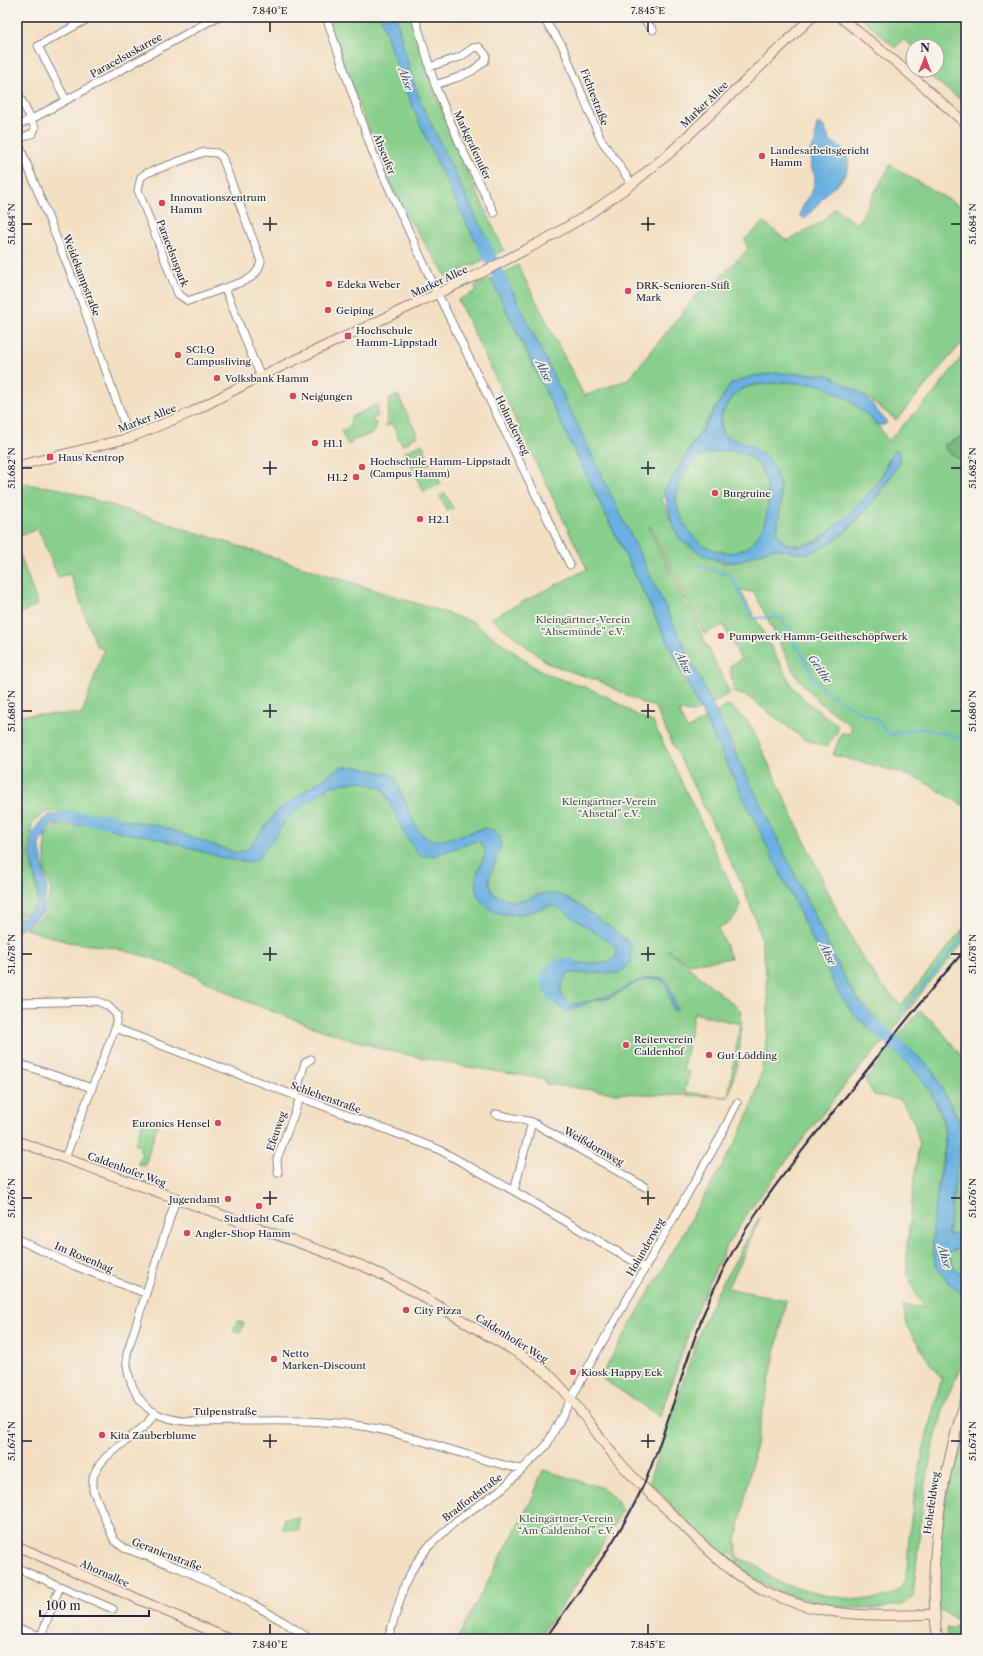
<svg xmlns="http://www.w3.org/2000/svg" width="983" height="1656" font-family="'Libre Caslon Text',serif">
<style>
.green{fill:#87cf8b;stroke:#547863;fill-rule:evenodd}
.forest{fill:#6db277;stroke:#486a59}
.sand{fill:#eeda9e;stroke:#887e6c}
.water{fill:#68b0e0;stroke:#45698e;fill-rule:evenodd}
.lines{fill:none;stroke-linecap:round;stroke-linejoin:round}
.stream{stroke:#68b0e0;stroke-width:2}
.river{stroke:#68b0e0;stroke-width:13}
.street-casing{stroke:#8a807e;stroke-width:9}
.secondary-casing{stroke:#8a807e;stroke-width:11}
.street{stroke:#fff;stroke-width:7}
.secondary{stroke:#fbe5cf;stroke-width:9}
.rail{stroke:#22223b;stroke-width:2}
.ticks{fill:none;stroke:#22223b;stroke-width:1.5}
.poi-dot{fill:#d1495b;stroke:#f7f3e8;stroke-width:1.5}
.labels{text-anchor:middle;stroke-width:3.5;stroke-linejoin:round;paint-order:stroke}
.street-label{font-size:10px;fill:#22223b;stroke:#f7f3e8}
.poi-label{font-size:10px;fill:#22223b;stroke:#f7f3e8;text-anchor:start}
.park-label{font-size:10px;fill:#405653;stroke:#f7f3e8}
.water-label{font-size:11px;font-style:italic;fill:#3a5475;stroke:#f7f3e8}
.neatline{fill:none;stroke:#22223b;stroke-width:1.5}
.ticks-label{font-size:10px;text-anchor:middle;fill:#22223b}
</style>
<rect width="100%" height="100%" fill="#f7f3e8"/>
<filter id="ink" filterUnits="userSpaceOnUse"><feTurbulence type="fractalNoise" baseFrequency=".025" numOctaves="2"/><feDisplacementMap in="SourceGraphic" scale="8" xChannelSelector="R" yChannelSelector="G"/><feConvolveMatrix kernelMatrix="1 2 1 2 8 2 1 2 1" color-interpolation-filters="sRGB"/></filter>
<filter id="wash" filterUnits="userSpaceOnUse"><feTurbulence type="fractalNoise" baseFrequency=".012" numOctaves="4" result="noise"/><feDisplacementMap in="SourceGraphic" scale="16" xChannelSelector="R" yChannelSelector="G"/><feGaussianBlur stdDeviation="0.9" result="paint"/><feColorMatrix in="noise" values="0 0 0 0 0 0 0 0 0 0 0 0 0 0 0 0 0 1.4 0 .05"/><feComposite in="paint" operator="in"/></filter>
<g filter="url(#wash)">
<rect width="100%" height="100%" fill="#f3dfc2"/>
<path class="green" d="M327,17H413L429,76L457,150L504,250L447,277L399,204L341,60Z
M861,17H966V104L927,74L931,70H937V46L913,47L903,39L895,48Z
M890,165L966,210V338L896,420L865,396L829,375L798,373L731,384L694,441L661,499C669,509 668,519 674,526C677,531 712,558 717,561C736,569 755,551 773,549C785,547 796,557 809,553C822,549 838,539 848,530C863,515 897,475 900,456L891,455L877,485L848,516L816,542L799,546L785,544L777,533L781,503L780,484L772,466L723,435C718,418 725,400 740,390C753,382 807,380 821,385C845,392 877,419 888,441L935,392L966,351V435L945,444V449L966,465V807L921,780L892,770L833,755L841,733L851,734V726L818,701L796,676L754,592L740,590L792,686L806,701L836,724L838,730L827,747L804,739L747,696L734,693L730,666L741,659L723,625L704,634L650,526L649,528L730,693L711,704L588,454L504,273L518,265L584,396L629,379L697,294L710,287L748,249L745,239L764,222L787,241L823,221L835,208L857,225Z
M491,279L700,709L696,712L679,711L687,730L706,718L809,931L855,1016L884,1041L848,1081L800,1143L753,1205L725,1249L696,1312L660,1417L600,1377C632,1322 664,1267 695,1212C714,1178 737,1145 751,1108C769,1059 772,1002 763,950C759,927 750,905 742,884L654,706L644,704L599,681L549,664L491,618L587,569L458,300L477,291L475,286Z
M398,395L418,437L409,439L410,441L402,445L392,424L386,426L389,399Z
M378,404L377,417H373V422L376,423L375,432L356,440L355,439L351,441L352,443L348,445L341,431L350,426L351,417Z
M422,444L431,463L414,471L405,452Z
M733,450C785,459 774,545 736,552C730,554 724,552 718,551C702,547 692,538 684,524C681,517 677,508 676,501C675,486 688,464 700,457C710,451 722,451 733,450Z
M433,468L441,484L424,492L416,476Z
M17,483L61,489L471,621L539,670C558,680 580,684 599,693C619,701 633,716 653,722L740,904C740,918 729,922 718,928L731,958L689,964L667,949L741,1011C743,1039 737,1071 728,1097L615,1093L545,1084V1079L468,1067L385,1050L319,1029L243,1000L187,972L152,958L114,948L68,942L25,929L43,916L51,891L45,870V836L56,825H81L82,813L73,811L46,812L32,822L29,854L38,894L36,906L17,918V715L82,714L104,649L97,647L70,574L58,577L38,529L17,537ZM694,1013L740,1024L728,1097L684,1092L690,1072L683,1070Z
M445,493L453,509L447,511L440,496Z
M17,547L38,605L17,615Z
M729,705L750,724L839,915L862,957L879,982L901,1005L966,926V940L928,984L891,1033L860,1002L847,983L715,713Z
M920,1011L936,1024L966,1062V1233L948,1235L961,1135L959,1120L932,1070L897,1037Z
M889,1047L905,1059L926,1083L939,1109L944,1127L945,1146L937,1190L946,1280L966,1297V1358L947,1397L932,1450L924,1493L913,1596L903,1604L875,1609L838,1607L789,1595L774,1589L746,1574L735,1566L734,1563L738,1559L730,1552L727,1561L696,1532L649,1481L703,1323L718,1291L760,1217L742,1260L727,1288L786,1300L736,1541L738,1559C759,1562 761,1573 777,1581C794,1588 812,1593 830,1596C849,1599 885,1604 900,1588C909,1580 908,1549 909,1536C915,1482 927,1430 942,1378L931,1365L908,1328L903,1306L924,1307L915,1292L907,1273V1247L919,1141L914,1122L901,1100L874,1095L866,1081Z
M144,1118L158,1122L145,1166L138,1164L142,1152L139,1150L140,1146L135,1144Z
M966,1247V1280L953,1266L948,1252Z
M237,1321L244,1323L240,1333L233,1330Z
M966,1411V1639H947L946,1628L952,1629L961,1622L938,1609C938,1542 944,1474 966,1411Z
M543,1470L603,1488L617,1500L622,1511L592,1562L538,1639H457L532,1499Z
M284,1518H299V1530L283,1529Z"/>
<path class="forest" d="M966,435V465L945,449V444Z"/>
<path class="sand" d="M961,1135L966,1138V1154L959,1149Z"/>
<path class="water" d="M381,17H396L410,72L422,105L494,254L484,258C445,180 405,101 381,17Z
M818,123L824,127L830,142C853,149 853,167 839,183C835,187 830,189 827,193C819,202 813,211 804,219L800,215C801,204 815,195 815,178C815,174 812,171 811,166C809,161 813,157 810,151L815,143L816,127Z
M504,273L847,983L860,1002L891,1033L884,1041L855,1016L838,992L491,279Z
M777,373L829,375L865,396L886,421V424L879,426L848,399L821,385L785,382L753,385L741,389L734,395L721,415L720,426L723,435C734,440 748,443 757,450C787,472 781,501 777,533L785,544L799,546L816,542L848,516L877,485L893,451L896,450L899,451V464L870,505L847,530L828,544L808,554L773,548L739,561L725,562L701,554L680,539L673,526L664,491L731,384L752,376ZM733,450C785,459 774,545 736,552C730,554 724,552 718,551C702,547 692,538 684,523C681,517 677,508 676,501C675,486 688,464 700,457C710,451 722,451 733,450Z
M340,767H358L394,776L416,827L426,838L441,841L485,828L493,830L500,836L501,846L489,879L492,893C526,912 526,891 556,894C570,895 619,934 632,945L631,963L619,973H567C560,988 557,993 570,1005C582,1002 597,1000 609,996C631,987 637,975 663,978L669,984L677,1010H673L667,987L662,980L651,978L636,983L609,998L592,1001L567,1012C545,998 547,989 555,966L569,963H607L616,957V947L561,909C557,908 553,905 549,906C543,907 537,910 532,912C515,916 495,917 483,903C468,887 479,868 486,852L479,840L433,856H424L418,854L404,833L383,788L359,781L330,786L289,816L265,851L258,859L248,862L226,859L150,836L123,833L97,824V815L156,825L237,853L248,849L278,810Z
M66,814H82L81,822L53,824L39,843L47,889L42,913L25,927L17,930V921L35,908L39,900L31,853L33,832L40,822L49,815Z
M897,1037L932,1070L959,1120L961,1135L948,1235L966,1233V1247L948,1252L953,1266L966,1280V1297C956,1288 945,1281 938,1269C931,1256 933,1241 933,1227C934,1200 943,1173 945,1146C948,1105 919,1071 889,1047Z"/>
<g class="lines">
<path class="stream" d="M697,565L732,576L751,618L781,617L785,625L791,630L795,646L801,652L813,677L827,693L857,710L876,719L890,735L920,728L955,736L966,743
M900,1014L966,934"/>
<path class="river" d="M482,240L506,291
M64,817L114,821
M556,998C549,990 543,972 557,966C561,965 566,965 571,965
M875,1025L906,1054"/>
</g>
</g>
<g filter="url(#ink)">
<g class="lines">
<defs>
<path id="street" d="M326,17L373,153L435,288L570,565
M415,17L435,85L462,149L494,213
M542,17L562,45L600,138L632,184
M642,17L653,30
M429,67L460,57L473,48L479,47L486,55L485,61L472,71L459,77L435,85
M17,91L35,128L33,133L17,140
M66,100L38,46L91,17
M17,125L32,119L217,17
M17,139L82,302L123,420
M225,288C242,281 257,281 261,261L222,157L217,153L204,152L147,173L141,177L138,190L178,294L188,301L225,288L253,359L261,376
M17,1003L97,1001L108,1006L117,1015L115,1028
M17,1063L92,1088
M295,1096L305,1063L311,1059
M496,1114L532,1122
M65,1158L115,1028L438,1149L514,1191L645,1268
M278,1173L277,1159L300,1098
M514,1191L532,1122L645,1187
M176,1199L127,1353C125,1374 135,1402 155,1413C180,1426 212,1421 239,1421C286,1421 332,1419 378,1429C426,1440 473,1459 521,1469
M17,1239L75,1266L145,1293
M155,1412L147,1424L105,1458L97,1468L93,1477V1490L114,1540L124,1548L179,1568L228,1590L284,1622L310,1639
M17,1568L113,1609
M20,1629L41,1636L60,1586
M388,1639L405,1584L416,1563L428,1547L457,1520L503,1488L546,1446L591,1362L718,1141L737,1103"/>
<path id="secondary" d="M840,17L897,63L966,124
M17,466L129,438L192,412L261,376L481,273L546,239L589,214L632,184L672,151L812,17
M17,1141L363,1266C406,1285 445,1310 485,1334C506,1346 529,1358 547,1373C572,1395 594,1432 616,1458C635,1481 658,1501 680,1522C697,1539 714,1557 734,1572C798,1618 860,1617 935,1614
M17,1546L229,1639
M938,1639C934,1620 934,1600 934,1581C935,1519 947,1458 966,1398"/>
</defs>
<use href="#street" class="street-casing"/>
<use href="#secondary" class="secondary-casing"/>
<use href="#street" class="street"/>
<use href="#secondary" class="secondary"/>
<path class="rail" d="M545,1639C580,1589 619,1540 644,1484C674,1415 688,1340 722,1272C754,1207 801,1152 847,1095C886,1046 924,996 966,949"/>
</g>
</g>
<path class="ticks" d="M270,22V32M648,22V32M270,217V231M648,217V231M22,224H32M263,224H277M641,224H655M951,224H961M270,461V475M648,461V475M22,468H32M263,468H277M641,468H655M951,468H961M270,704V718M648,704V718M22,711H32M263,711H277M641,711H655M951,711H961M270,947V961M648,947V961M22,954H32M263,954H277M641,954H655M951,954H961M270,1191V1205M648,1191V1205M22,1198H32M263,1198H277M641,1198H655M951,1198H961M270,1434V1448M648,1434V1448M22,1441H32M263,1441H277M641,1441H655M951,1441H961M270,1624V1634M648,1624V1634"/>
<g class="poi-dot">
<circle cx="762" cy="156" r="4"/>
<circle cx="162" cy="203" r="4"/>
<circle cx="329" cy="284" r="4"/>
<circle cx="628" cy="291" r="4"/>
<circle cx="328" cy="310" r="4"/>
<rect x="344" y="332" width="8" height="8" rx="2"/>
<circle cx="178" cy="355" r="4"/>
<circle cx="217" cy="378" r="4"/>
<circle cx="293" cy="396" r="4"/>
<circle cx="315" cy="443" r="4"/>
<rect x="46" y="453" width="8" height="8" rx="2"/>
<circle cx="362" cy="467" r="4"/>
<circle cx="356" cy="477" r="4"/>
<circle cx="715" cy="493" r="4"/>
<circle cx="420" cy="519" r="4"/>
<circle cx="721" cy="636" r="4"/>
<circle cx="626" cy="1045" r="4"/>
<circle cx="709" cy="1055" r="4"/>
<circle cx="218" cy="1123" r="4"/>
<circle cx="228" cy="1199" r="4"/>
<circle cx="259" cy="1206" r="4"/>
<circle cx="187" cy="1233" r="4"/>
<circle cx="406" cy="1310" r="4"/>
<circle cx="274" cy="1359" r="4"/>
<circle cx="573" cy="1372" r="4"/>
<circle cx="102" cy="1435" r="4"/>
</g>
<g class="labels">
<g class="street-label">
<text transform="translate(126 55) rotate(-29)" y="4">Paracelsuskarree</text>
<text transform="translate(595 97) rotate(69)" y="4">Fichtestraße</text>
<text transform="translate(704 104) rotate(-44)" y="4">Marker Allee</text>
<text transform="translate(473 145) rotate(65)" y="4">Markgrafenufer</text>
<text transform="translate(385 154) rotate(68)" y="4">Ahseufer</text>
<text transform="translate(173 253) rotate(69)" y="4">Paracelsuspark</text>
<text transform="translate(82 275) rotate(69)" y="4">Weidekampstraße</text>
<text transform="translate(439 281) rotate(-25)" y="4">Marker Allee</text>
<text transform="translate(147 418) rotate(-21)" y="4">Marker Allee</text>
<text transform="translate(513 425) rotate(64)" y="4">Holunderweg</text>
<text transform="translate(326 1097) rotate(20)" y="4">Schlehenstraße</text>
<text transform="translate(276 1131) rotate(-71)" y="4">Efeuweg</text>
<text transform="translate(594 1146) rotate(30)" y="4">Weißdornweg</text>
<text transform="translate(127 1169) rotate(20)" y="4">Caldenhofer Weg</text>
<text transform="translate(645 1247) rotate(-60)" y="4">Holunderweg</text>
<text transform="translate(84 1257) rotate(23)" y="4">Im Rosenhag</text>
<text transform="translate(512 1338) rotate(32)" y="4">Caldenhofer Weg</text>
<text x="225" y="1415">Tulpenstraße</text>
<text transform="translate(472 1497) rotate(-37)" y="4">Bradfordstraße</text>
<text transform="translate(931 1503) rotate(-82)" y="4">Hohefeldweg</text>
<text transform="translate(167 1554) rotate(21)" y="4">Geranienstraße</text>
<text transform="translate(105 1573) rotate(24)" y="4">Ahornallee</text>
</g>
<g class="poi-label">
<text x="770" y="154">Landesarbeitsgericht<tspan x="770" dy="12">Hamm</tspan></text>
<text x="170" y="201">Innovationszentrum<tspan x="170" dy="12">Hamm</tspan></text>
<text x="337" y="288">Edeka Weber</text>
<text x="636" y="289">DRK-Senioren-Stift<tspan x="636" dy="12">Mark</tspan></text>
<text x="336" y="314">Geiping</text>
<text x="356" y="334">Hochschule<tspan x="356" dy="12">Hamm-Lippstadt</tspan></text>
<text x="186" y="353">SCI:Q<tspan x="186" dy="12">Campusliving</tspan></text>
<text x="225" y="382">Volksbank Hamm</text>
<text x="301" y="400">Neigungen</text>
<text x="323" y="447">H1.1</text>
<text x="58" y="461">Haus Kentrop</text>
<text x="370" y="465">Hochschule Hamm-Lippstadt<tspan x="370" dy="12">(Campus Hamm)</tspan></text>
<text x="348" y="481" text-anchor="end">H1.2</text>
<text x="723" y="497">Burgruine</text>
<text x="428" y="523">H2.1</text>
<text x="729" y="640">Pumpwerk Hamm-Geitheschöpfwerk</text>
<text x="634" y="1043">Reiterverein<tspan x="634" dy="12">Caldenhof</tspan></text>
<text x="717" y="1059">Gut Lödding</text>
<text x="210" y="1127" text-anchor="end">Euronics Hensel</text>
<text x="220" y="1203" text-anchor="end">Jugendamt</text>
<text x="259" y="1222" text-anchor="middle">Stadtlicht Café</text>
<text x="195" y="1237">Angler-Shop Hamm</text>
<text x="414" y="1314">City Pizza</text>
<text x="282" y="1357">Netto<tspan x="282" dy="12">Marken-Discount</tspan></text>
<text x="581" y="1376">Kiosk Happy Eck</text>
<text x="110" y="1439">Kita Zauberblume</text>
</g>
<g class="park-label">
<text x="583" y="623">Kleingärtner-Verein<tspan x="583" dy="12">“Ahsemünde” e.V.</tspan></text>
<text x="609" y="805">Kleingärtner-Verein<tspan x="609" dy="12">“Ahsetal” e.V.</tspan></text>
<text x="566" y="1522">Kleingärtner-Verein<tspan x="566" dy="12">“Am Caldenhof” e.V.</tspan></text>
</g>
<g class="water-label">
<text transform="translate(406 79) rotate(71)" y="4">Ahse</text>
<text transform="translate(544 371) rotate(65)" y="4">Ahse</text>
<text transform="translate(684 663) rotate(64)" y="4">Ahse</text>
<text transform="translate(820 669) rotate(55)" y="4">Geithe</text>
<text transform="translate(828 954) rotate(64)" y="4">Ahse</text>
<text transform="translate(945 1257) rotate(73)" y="4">Ahse</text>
</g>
</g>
<rect width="983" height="1656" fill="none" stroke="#f7f3e8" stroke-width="44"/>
<g transform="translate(925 58)"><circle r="19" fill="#f7f3e8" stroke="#a29fa3"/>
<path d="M0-3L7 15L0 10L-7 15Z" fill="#d1495b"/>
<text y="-6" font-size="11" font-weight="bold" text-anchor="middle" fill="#22223b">N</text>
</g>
<path d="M40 1610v6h109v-6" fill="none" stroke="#22223b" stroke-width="2"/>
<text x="46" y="1610" font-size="12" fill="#22223b" stroke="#f7f3e8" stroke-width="3" paint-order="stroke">100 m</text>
<rect x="22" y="22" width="939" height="1612" class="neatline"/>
<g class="ticks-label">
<text x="270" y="14">7.840°E</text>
<text x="648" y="14">7.845°E</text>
<text transform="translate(11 224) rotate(-90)" y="4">51.684°N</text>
<text transform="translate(972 224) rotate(-90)" y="4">51.684°N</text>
<text transform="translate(11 468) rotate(-90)" y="4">51.682°N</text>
<text transform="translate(972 468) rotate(-90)" y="4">51.682°N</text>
<text transform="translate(11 711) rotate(-90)" y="4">51.680°N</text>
<text transform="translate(972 711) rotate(-90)" y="4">51.680°N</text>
<text transform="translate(11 954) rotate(-90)" y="4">51.678°N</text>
<text transform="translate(972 954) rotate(-90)" y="4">51.678°N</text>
<text transform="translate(11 1198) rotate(-90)" y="4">51.676°N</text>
<text transform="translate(972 1198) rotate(-90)" y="4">51.676°N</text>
<text transform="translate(11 1441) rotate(-90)" y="4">51.674°N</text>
<text transform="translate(972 1441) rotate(-90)" y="4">51.674°N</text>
<text x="270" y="1648">7.840°E</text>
<text x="648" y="1648">7.845°E</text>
</g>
</svg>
